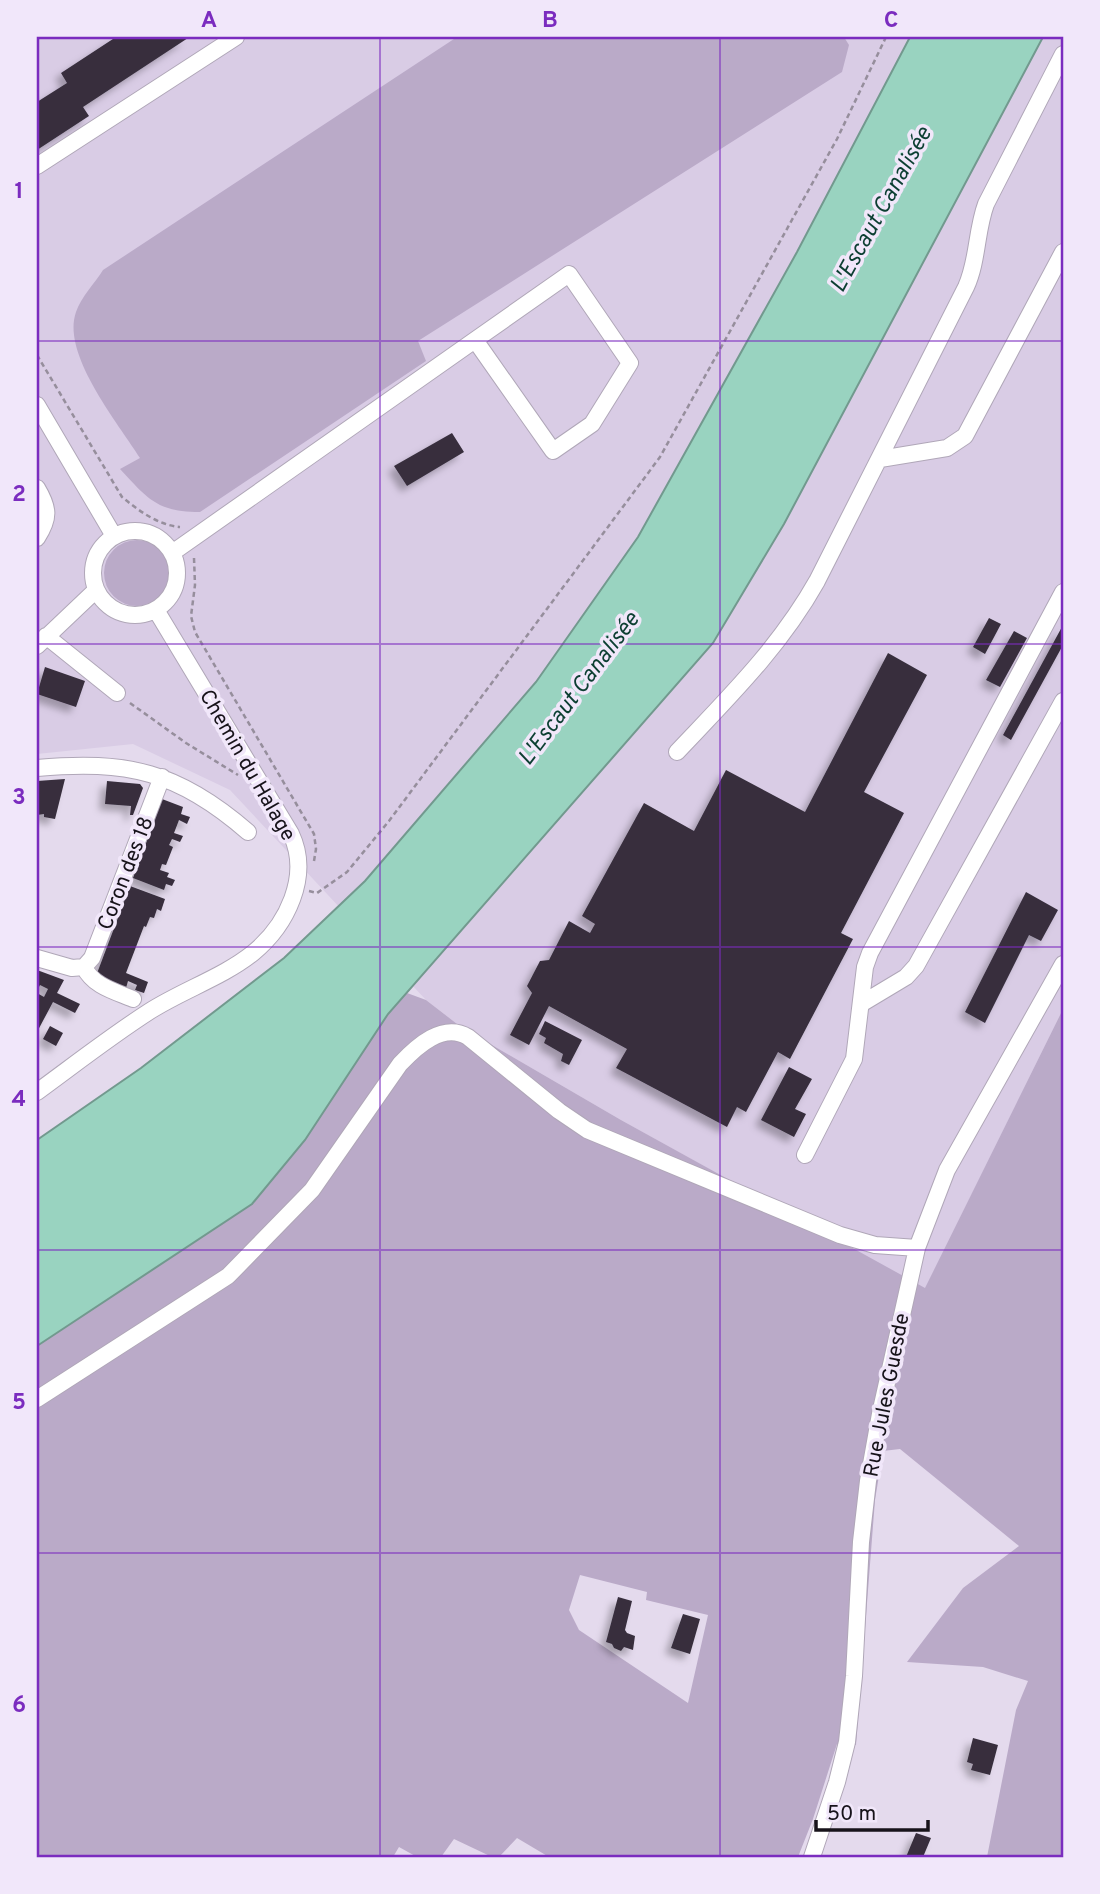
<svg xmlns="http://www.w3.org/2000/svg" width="1100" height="1894" font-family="Overpass,sans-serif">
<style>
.built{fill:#d9cce5}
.green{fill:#baaac8;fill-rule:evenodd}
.water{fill:#99d3c0;stroke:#72998e;stroke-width:2}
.building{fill:#372f3d;filter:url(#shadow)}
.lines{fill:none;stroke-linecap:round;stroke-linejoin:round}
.minor-casing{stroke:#b0a7b8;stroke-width:18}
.path{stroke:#968e9c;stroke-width:2.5;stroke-dasharray:5 3.5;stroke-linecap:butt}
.minor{stroke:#fff;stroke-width:16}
.grid{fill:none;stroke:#7b2cbf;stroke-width:2;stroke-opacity:0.55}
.labels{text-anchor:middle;stroke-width:7;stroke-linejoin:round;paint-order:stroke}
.street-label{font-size:21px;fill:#17131a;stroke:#f1e7fa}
.water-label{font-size:23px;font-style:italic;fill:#0c3f32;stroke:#f1e7fa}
.neatline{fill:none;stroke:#7b2cbf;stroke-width:2.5}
.grid-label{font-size:23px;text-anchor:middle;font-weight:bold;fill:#7b2cbf}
</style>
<defs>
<filter id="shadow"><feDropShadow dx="-6" dy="6" stdDeviation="3.5" flood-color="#0004"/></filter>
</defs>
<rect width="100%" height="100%" fill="#e4daed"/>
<path class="built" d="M37,37H1063V1009L925,1289L621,1120L461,1027L426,1000L230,790L133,744L37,754Z"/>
<path class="green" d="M457,37H844L849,45L842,72L418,341L426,361L200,512C157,512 148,499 120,469L140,458C118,423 61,354 76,312C81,297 95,283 103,270Z
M104 573a33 33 0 1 1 66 0a33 33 0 1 1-66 0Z
M407,993L426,1000L461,1027L621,1120L925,1288L1063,1009V1857H987L1016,1710L1028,1681L983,1667L907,1662L963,1588L1019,1546L900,1449L883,1451L875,1500L856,1745L837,1744L813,1819L798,1857H549L517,1838L499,1857H492L454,1839L441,1857H417L399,1847L393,1857H37V1346L252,1204L305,1140L388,1014ZM580,1575L647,1592L646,1600L708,1615L688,1703L579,1630L569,1610Z"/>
<path class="water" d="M910,37H1043L784,524L713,643L388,1014L305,1140L252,1204L37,1346V1140L141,1068L284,958L365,881L536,682L638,537L797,252Z"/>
<path class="building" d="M116,37L188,38L83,107L89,116L37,150V102L67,83L61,73Z
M452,433L464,452L407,486L394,466Z
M989,618L1001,624L985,654L973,647Z
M1063,625V645L1011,740L1003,735Z
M1014,631L1027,638L1000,687L986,680Z
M888,653L927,675L864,792L904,813L841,933L853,939L790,1059L778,1052L746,1112L737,1107L727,1127L616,1068L627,1049L549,1006L529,1045L510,1035L532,993L527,986L540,961L549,960L569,921L590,933L595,924L582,916L644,803L694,831L726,770L805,812Z
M45,667L85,681L76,707L37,694Z
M65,779L55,819L44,817V814L37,815V781Z
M107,781L140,784L143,788L133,815H130L131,806L105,804Z
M162,799L183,807L181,814L190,817L187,824L179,820L174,833L183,836L180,842L172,839L169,845L173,847L166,865L162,864L160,870L169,873L167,877L175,880L172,886L166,884L164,890L133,878Z
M130,886L165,899L161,911L157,909L154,918L150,917L146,927L144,926L126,973L148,982L144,993L135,990L137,985L128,981L126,988L96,976Z
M1026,892L1058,910L1041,941L1029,935L985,1023L965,1012Z
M37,970L64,980L57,993L80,1004L75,1013L53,1002L37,1032V993L44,997L48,989L40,985L37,991Z
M545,1021L582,1040L569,1065L561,1061L563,1054L544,1043L546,1038L539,1034Z
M50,1026L63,1033L56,1046L43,1039Z
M789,1067L812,1079L795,1109L806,1114L794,1137L761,1120Z
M618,1597L632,1601L625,1630L627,1633L635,1636L633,1650L624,1647L621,1651L614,1648L612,1644L606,1642Z
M683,1614L700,1619L690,1654L671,1648Z
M973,1738L998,1745L990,1775L971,1770L973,1764L967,1762Z
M916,1833L931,1838L923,1857H906Z"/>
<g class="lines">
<defs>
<path id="minor" d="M37,166L236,37
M37,405L114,536
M880,459L947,448L965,436L1063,252
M37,488C49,508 50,518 37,538
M93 573a42 42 0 1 1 84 0a42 42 0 1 1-84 0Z
M172,553L475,340L553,451L592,424L630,363L569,274L475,340
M46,636L117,693
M37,646L96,590
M677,752C728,698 780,647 817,581L966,287C978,261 976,231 986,204L1063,54
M37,768C127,760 178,771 248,832
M37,958L72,968L84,967C93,986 114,991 133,999
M84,967L92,958L162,777
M861,1004L906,977L916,966L1063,701
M37,1092C74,1065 111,1036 150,1011C183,990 223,977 253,953C287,925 311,876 291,834L156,610
M805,1155L854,1059L865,967L870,953L1063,592
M37,1399L228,1276L312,1190L400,1064C417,1046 443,1022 468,1037L559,1111L587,1130L840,1235L875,1245L917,1248
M812,1857L837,1782L847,1742L854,1676L861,1542L868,1481L880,1414L917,1248L947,1170L1063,964"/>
</defs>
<use href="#minor" class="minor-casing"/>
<path class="path" d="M37,355L122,497C139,511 158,525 180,527
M194,558L195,585L191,616L195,632L314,834L316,849L314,861
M130,703L186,743L238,775
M309,891L317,893L347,872L389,821L660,457L837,139L886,37"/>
<use href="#minor" class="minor"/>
</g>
<path class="grid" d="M380,37V1857M720,37V1857M37,341H1063M37,644H1063M37,947H1063M37,1250H1063M37,1553H1063"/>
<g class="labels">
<g class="street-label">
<text transform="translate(248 765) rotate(60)" y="7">Chemin du Halage</text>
<text transform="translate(125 873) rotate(-69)" y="7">Coron des 18</text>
<text transform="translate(886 1395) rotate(-79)" y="7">Rue Jules Guesde</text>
</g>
<g class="water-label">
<text transform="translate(880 209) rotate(-61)" y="8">L'Escaut Canalisée</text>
<text transform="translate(578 688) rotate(-53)" y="8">L'Escaut Canalisée</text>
</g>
</g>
<rect width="1100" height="1894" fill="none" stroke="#f1e7fa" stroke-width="77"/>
<path d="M816 1820v10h112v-10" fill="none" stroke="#17131a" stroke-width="3.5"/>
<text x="827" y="1820" font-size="21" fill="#17131a" stroke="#f1e7fa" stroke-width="5" paint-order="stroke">50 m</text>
<rect x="38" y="38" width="1024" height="1818" class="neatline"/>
<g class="grid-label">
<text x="209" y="27">A</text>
<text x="550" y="27">B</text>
<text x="891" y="27">C</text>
<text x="19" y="198">1</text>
<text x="19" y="501">2</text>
<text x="19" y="804">3</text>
<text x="19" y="1106">4</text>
<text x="19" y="1409">5</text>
<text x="19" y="1712">6</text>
</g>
</svg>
